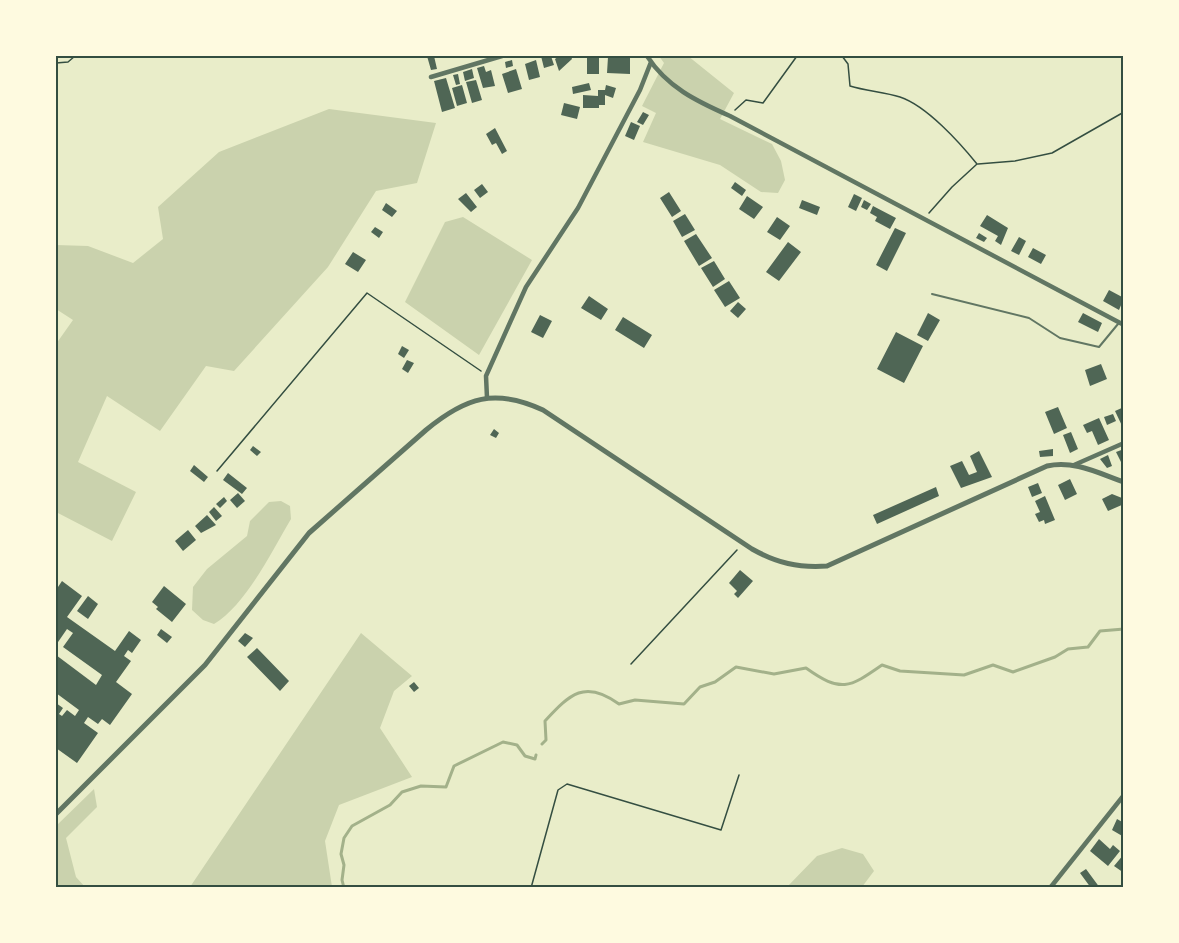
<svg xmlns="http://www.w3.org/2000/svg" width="1179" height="943" font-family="'PT Serif',serif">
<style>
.green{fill:#cad2ad}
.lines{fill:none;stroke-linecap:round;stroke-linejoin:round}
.stream{stroke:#a3b18a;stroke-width:3}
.building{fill:#4f6655}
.path{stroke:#344e41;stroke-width:1.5}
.service{stroke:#617663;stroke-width:2}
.minor{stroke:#617663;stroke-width:4.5}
.tertiary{stroke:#617663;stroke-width:5}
.neatline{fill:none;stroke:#344e41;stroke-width:2}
</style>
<rect width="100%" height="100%" fill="#e9edc9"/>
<path class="green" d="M659,56H688L734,93L720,119L772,144L781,161L785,180L778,193L761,192L720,165L643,142L656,113L642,106L664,63Z
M329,109L436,123L417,183L376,191L328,267L234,371L206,366L160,431L107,396L78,462L136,492L112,541L56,512V344L73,320L56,309V245L88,246L133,263L163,239L158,207L219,152Z
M463,217L532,260L479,355L405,302L445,222Z
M281,501L290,506L291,519C272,551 246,605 214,624L203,620L192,610L193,587L207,569L247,536L250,521L269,502Z
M361,633L412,676L394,691L380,728L412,777L339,805L325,841L332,887H190Z
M94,789L97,807L66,838L76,877L85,887H56V826Z
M842,848L863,854L874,871L862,887H787L817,856Z"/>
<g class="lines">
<path class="stream" d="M542,744L546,740L545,721C570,694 585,679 619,704L635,700L684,704L700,687L715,682L736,667L774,674L806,668C841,693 849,688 882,665L900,671L964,675L993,665L1013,672L1055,657L1068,649L1088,647L1100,631L1124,629
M344,888L342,880L344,865L341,854L344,838L352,826L390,805L402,792L421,786L446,787L454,766L503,742L517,745L525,756L535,759L536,755"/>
</g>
<path class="building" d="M427,56H434L437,69L431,70Z
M541,56H551L554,65L544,68Z
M559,56H571L572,59L559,71L555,59Z
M608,57L630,58V74L607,73Z
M587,58H599V74H587Z
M512,60L513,66L506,68L505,62Z
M536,60L540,77L529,80L525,64Z
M484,66L486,72L491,70L495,86L483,88L477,68Z
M472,69L474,78L465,81L463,72Z
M516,69L522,89L508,93L502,74Z
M458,74L460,84L456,85L453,75Z
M446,78L455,108L442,112L434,81Z
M476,80L482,100L472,103L466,82Z
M589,83L591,90L573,94L572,87Z
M462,85L467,103L457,106L452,88Z
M606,85L616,88L613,98L605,95V105H599V108H583V95L598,96V90H605Z
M564,103L580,107L577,119L561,115Z
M643,112L649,115L643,125L637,122Z
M631,122L640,126L634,140L625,136Z
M495,128L507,151L502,154L496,143L492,145L486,134Z
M735,182L746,190L742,196L731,188Z
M482,184L488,192L480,198L474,190Z
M669,192L681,211L672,217L660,198Z
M466,193L477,207L471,212L458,199Z
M854,194L862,198L856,211L848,207Z
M747,196L763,207L754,219L739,209Z
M802,200L820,207L817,215L799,208Z
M864,200L871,204L867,210L861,207Z
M386,203L397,211L392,217L382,210Z
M873,206L896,218L890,229L875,221L877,217L870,213Z
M685,214L695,230L682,237L673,221Z
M987,215L1008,228L1001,245L995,241L998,236L980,226Z
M777,217L790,226L780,240L767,232Z
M375,227L383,232L379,238L371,232Z
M895,228L906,233L887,271L876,265Z
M979,233L987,238L984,242L976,238Z
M696,234L712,258L699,266L684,241Z
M1019,237L1026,241L1019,255L1011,251Z
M788,242L801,252L779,281L766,272Z
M1033,248L1046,255L1041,264L1028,257Z
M353,252L366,260L358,272L345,264Z
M714,261L725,279L713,287L701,268Z
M729,281L740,298L725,307L714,290Z
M1109,290L1124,298L1119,310L1103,301Z
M589,296L608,309L601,320L581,308Z
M738,302L746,309L738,318L730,311Z
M928,313L940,320L928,341L917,335Z
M1083,313L1102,323L1098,332L1078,322Z
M540,315L552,321L543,338L531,332Z
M623,317L652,335L644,348L615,330Z
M896,332L923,346L904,383L877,369Z
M402,346L409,350L404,358L398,354Z
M407,360L414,363L408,373L402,369Z
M1101,364L1107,379L1090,386L1085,370Z
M1058,407L1067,428L1054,434L1045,412Z
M1124,407V430L1115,411Z
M1113,414L1116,421L1107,425L1104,417Z
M1099,418L1109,440L1098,445L1092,431L1087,433L1083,425Z
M494,429L499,433L496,438L490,435Z
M1071,432L1078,449L1070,453L1063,435Z
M253,446L261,452L257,456L250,450Z
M1053,449V456L1040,457L1039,451Z
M1124,449V468L1116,452Z
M979,451L992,477L961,488L950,466L962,461L969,475L977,472L970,456Z
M1108,455L1112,466L1107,468L1100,459Z
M194,465L208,477L204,482L190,471Z
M228,473L247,488L242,494L223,480Z
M1070,479L1077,494L1065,500L1058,485Z
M1038,483L1042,493L1032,497L1028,487Z
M936,487L939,496L877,524L873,515Z
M238,493L245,501L237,508L230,500Z
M1112,494L1122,498L1124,504L1108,511L1102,499Z
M1045,496L1055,520L1045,524L1044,520L1039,522L1035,514L1040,512L1035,501Z
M224,497L227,501L220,508L216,504Z
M214,507L222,516L216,521L209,512Z
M207,515L216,525L201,533L195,526Z
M188,530L196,540L183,551L175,541Z
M740,570L753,581L738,598L734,594L737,591L729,583Z
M62,581L82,596L67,617L115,651L129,631L141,640L132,653L128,650L124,656L131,661L116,682L132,694L110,725L102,719L98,724L88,717L84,723L98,733L77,763L56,748V703L63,708L59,714L62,716L67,710L75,716L79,710L56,693V655L96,685L102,675L63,647L73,633L67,629L56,645V590Z
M164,586L186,604L172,622L156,609L158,607L152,602Z
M88,596L98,604L88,619L77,611Z
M161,629L172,637L167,643L157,635Z
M245,633L253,638L245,647L238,641Z
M257,648L289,681L280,691L247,657Z
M414,682L419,688L414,692L409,686Z
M1117,819L1124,823V837L1112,830Z
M1099,839L1110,849L1113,845L1120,851L1108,866L1090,851Z
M1124,854V873L1114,866Z
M1086,869L1100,888H1091L1080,873Z"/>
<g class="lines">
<path class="path" d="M842,56L848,64L850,86C866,91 884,92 900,97C927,106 960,143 977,164L952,187L929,213
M56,63L68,62L75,56
M735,110L746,100L763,103L797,56
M978,164L1015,161L1052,153L1124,112
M217,471L367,293L481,371
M631,664L737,550
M531,888L558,790L567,784L721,830L739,775"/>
<path class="service" d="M932,294L1029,318L1060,338L1099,347L1118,324"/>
<path class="minor" d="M647,56C667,87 696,101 730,116L1124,325
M431,77L502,56
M487,398L486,376L526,287L578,208L640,90L651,62
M1074,465L1124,443
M1050,888L1124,795"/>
<path class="tertiary" d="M56,814L205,665L309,533L426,430C466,397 495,388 543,410L752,549C777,563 798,568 827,566L1047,466C1074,460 1098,473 1124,482"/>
</g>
<rect width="1179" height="943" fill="none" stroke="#fefae0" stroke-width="114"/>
<rect x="57" y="57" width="1065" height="829" class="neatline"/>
</svg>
